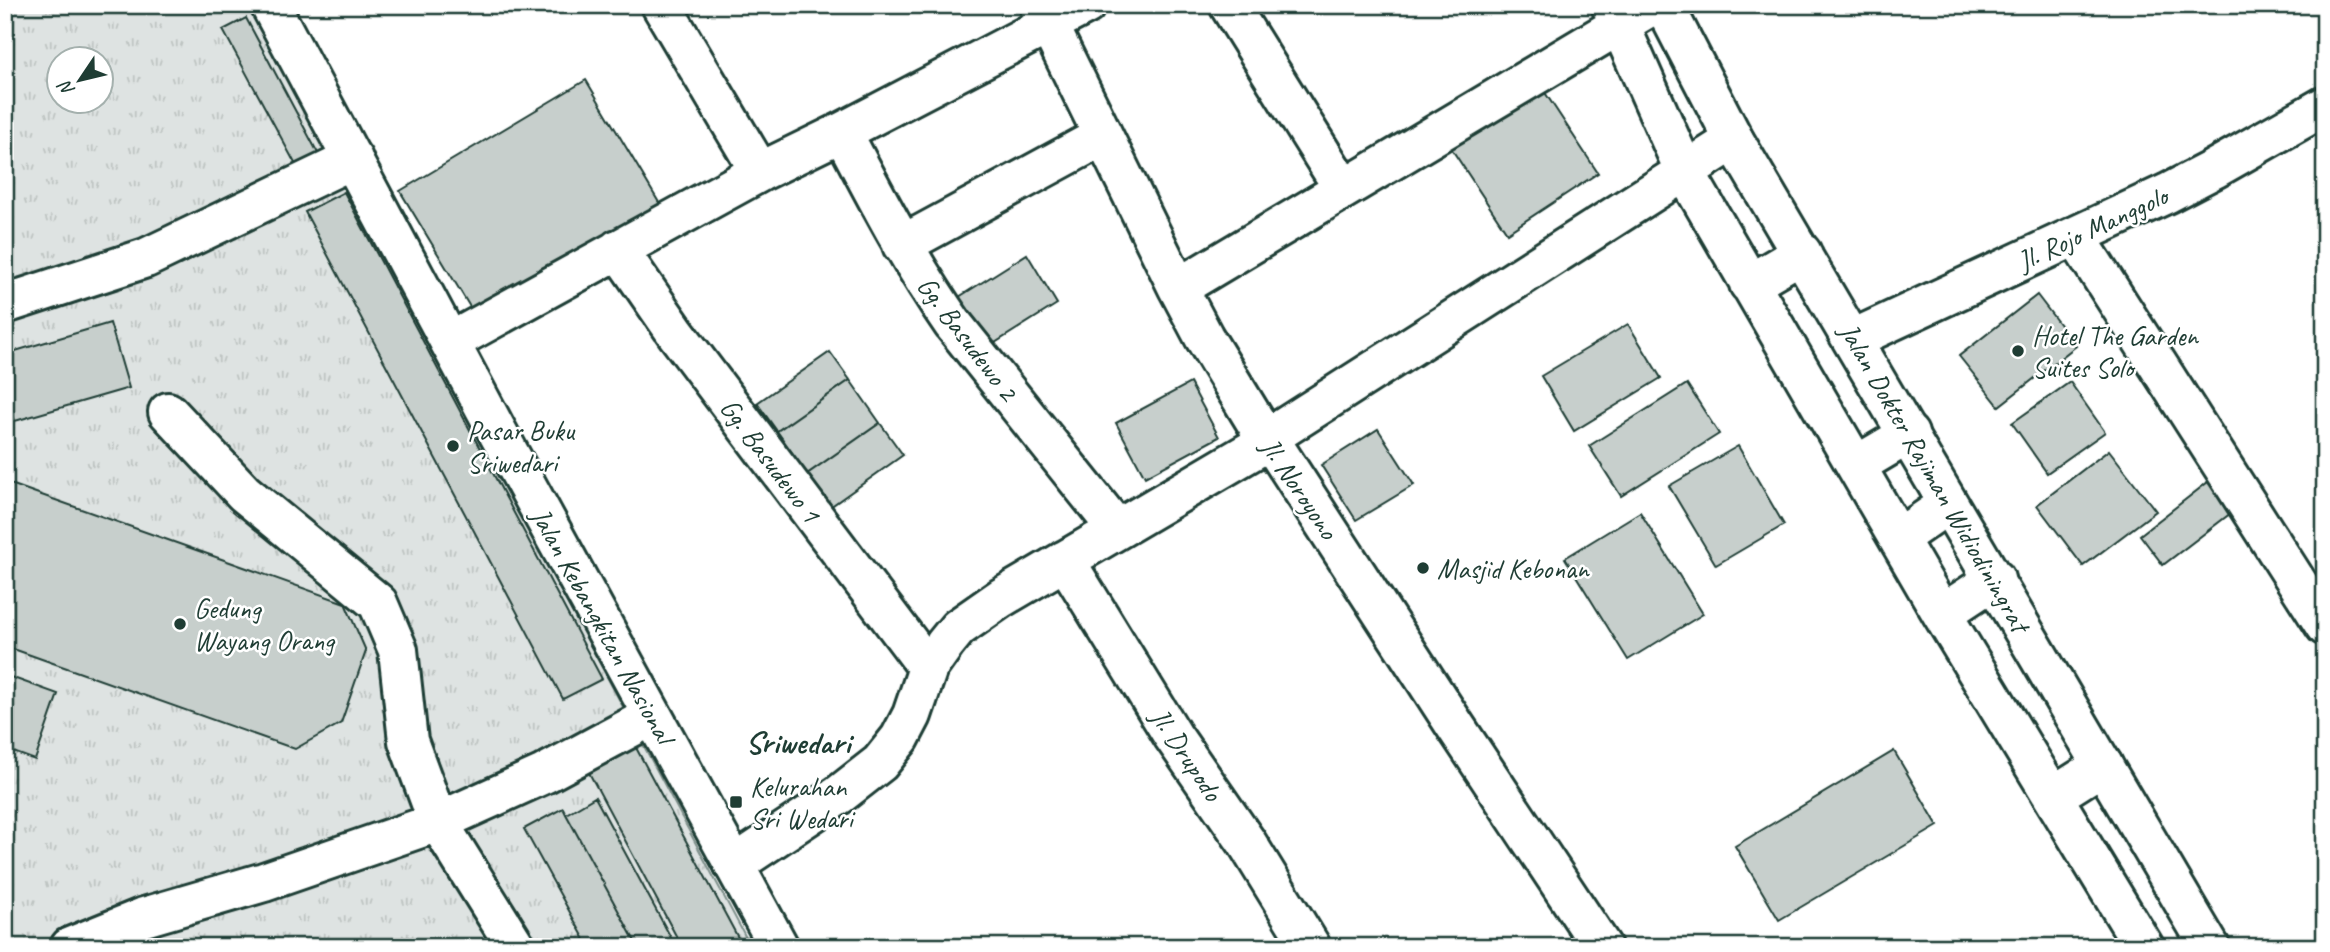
<svg xmlns="http://www.w3.org/2000/svg" width="2330" height="952" font-family="Caveat,sans-serif">
<style>
.grass{fill:url(#grass-tufts);stroke:#7e908b;stroke-width:2;fill-rule:evenodd}
.building{fill:#c7cfcc;stroke:#1f3d34;stroke-width:2}
.lines{fill:none;stroke-linecap:round;stroke-linejoin:round}
.minor-casing{stroke:#1f3d34;stroke-width:44}
.major-casing{stroke:#1f3d34;stroke-width:44}
.minor{stroke:#fff;stroke-width:38}
.major{stroke:#fff;stroke-width:38}
.poi-dot{fill:#1f3d34;stroke:#fff;stroke-width:2.5}
.labels{text-anchor:middle;stroke-width:5;stroke-linejoin:round;paint-order:stroke}
.street-label{font-size:28px;fill:#1f3d34;stroke:#fff}
.poi-label{font-size:28px;fill:#1f3d34;stroke:#fff;text-anchor:start}
.quarter-label{font-size:32px;font-weight:bold;fill:#1f3d34;stroke:#fff}
</style>
<defs>
<pattern id="grass-tufts" width="24" height="20" patternUnits="userSpaceOnUse" patternTransform="scale(1.75)"><rect width="24" height="20" fill="#dee3e2"/><path d="M3 7l-1-3M5 7V3M7 7l1-3M15 17l-1-3M17 17v-4M19 17l1-3" fill="none" stroke="#bec4c2"/></pattern>
</defs>
<rect width="100%" height="100%" fill="#fff"/>
<filter id="ink" filterUnits="userSpaceOnUse"><feTurbulence type="fractalNoise" baseFrequency=".0143" numOctaves="2"/><feDisplacementMap in="SourceGraphic" scale="14" xChannelSelector="R" yChannelSelector="G"/><feConvolveMatrix kernelMatrix="1 2 1 2 8 2 1 2 1" color-interpolation-filters="sRGB"/></filter>
<g filter="url(#ink)">
<path class="grass" d="M5,5H249L751,947H5ZM60,60H102V102H60Z"/>
<path class="building" d="M246,18L320,157L298,169L223,30Z
M586,80L661,206L476,317L400,191Z
M1538,82L1598,173L1507,233L1447,142Z
M344,192L602,679L563,699L305,212Z
M1027,254L1057,304L982,351L951,302Z
M2037,295L2076,346L1999,406L1959,356Z
M110,323L129,388L15,421L5,388V354Z
M1628,324L1661,378L1574,431L1541,376Z
M830,352L850,380L777,431L757,403Z
M850,380L880,423L807,474L777,431Z
M2070,382L2105,432L2047,473L2012,423Z
M1190,383L1219,437L1145,477L1116,423Z
M1687,384L1719,434L1621,496L1589,446Z
M880,423L903,455L830,507L807,474Z
M1378,429L1414,485L1356,520L1321,465Z
M1738,446L1784,525L1716,565L1669,486Z
M2109,450L2156,511L2083,566L2037,505Z
M5,482L345,603L366,651L341,723L295,749L5,646Z
M2208,482L2231,513L2163,565L2140,535Z
M1640,512L1703,614L1628,660L1565,558Z
M5,675L58,694L35,760L5,749Z
M634,744L743,947H682L587,769Z
M1894,751L1938,826L1779,920L1735,846Z
M595,797L676,947H638L566,814Z
M563,808L566,814L638,947H589L524,829Z"/>
<g class="lines">
<defs>
<path id="minor" d="M661,5L760,172
M1039,5L1178,288L1204,337L1263,434L1270,440L1456,727L1602,947
M1229,5L1343,188
M1611,5L1684,170L1942,614L2144,947
M842,132C877,199 910,262 953,324L1117,529
M2076,237L2325,626
M902,245L1103,136
M618,249L676,333L928,668
M1749,284L1802,253
M1178,288L1653,5
M5,304L146,258L353,159
M1853,339L2168,193L2214,169L2325,106
M450,342L760,172L842,132L1086,5
M168,412L244,493L378,603L398,650L408,741L438,822L516,947
M1268,438L1734,140
M1857,465L1909,434
M1899,538L1948,504
M1065,560L1173,736L1247,843L1311,947
M1942,614L1995,579
M2054,796L2103,765
M734,865L839,795L880,763L900,738L912,715L928,668L945,644L958,628L1001,598L1270,440
M70,947L144,917L264,882L438,822L544,774L652,716"/>
<path id="major" d="M270,5L497,431L779,947
M1664,5L1734,140L2210,947"/>
</defs>
<use href="#minor" class="minor-casing"/>
<use href="#major" class="major-casing"/>
<use href="#minor" class="minor"/>
<use href="#major" class="major"/>
</g>
</g>
<g class="poi-dot">
<circle cx="2018" cy="351" r="7"/>
<circle cx="453" cy="446" r="7"/>
<circle cx="1423" cy="568" r="7"/>
<circle cx="180" cy="624" r="7"/>
<rect x="729" y="795" width="14" height="14" rx="3.5"/>
</g>
<g class="labels">
<g class="street-label">
<text transform="translate(2092 228) rotate(-25)" y="10">Jl. Rojo Manggolo</text>
<text transform="translate(968 338) rotate(53)" y="10">Gg. Basudewo 2</text>
<text transform="translate(771 460) rotate(53)" y="10">Gg. Basudewo 1</text>
<text transform="translate(1935 477) rotate(60)" y="10">Jalan Dokter Rajiman Widiodiningrat</text>
<text transform="translate(1300 488) rotate(56)" y="10">Jl. Noroyono</text>
<text transform="translate(603 625) rotate(61)" y="10">Jalan Kebangkitan Nasional</text>
<text transform="translate(1187 754) rotate(56)" y="10">Jl. Drupodo</text>
</g>
<g class="poi-label">
<text x="2032" y="345">Hotel The Garden<tspan x="2032" dy="32">Suites Solo</tspan></text>
<text x="467" y="440">Pasar Buku<tspan x="467" dy="32">Sriwedari</tspan></text>
<text x="1437" y="578">Masjid Kebonan</text>
<text x="194" y="618">Gedung<tspan x="194" dy="32">Wayang Orang</tspan></text>
<text x="750" y="796">Kelurahan<tspan x="750" dy="32">Sri Wedari</tspan></text>
</g>
<g class="quarter-label">
<text x="798" y="753">Sriwedari</text>
</g>
</g>
<rect width="2330" height="952" fill="none" stroke="#fff" stroke-width="28"/>
<rect x="14" y="14" width="2302" height="924" fill="none" stroke="#1f3d34" stroke-width="2.5" filter="url(#ink)"/>
<g transform="translate(80 80) rotate(235)"><circle r="33" fill="#ffffff" stroke="#a5b1ae" stroke-width="2"/>
<path d="M0-5L12 26L0 18L-12 26Z" fill="#1f3d34"/>
<text y="-10" font-size="19" font-weight="bold" text-anchor="middle" fill="#1f3d34">N</text>
</g>
</svg>
